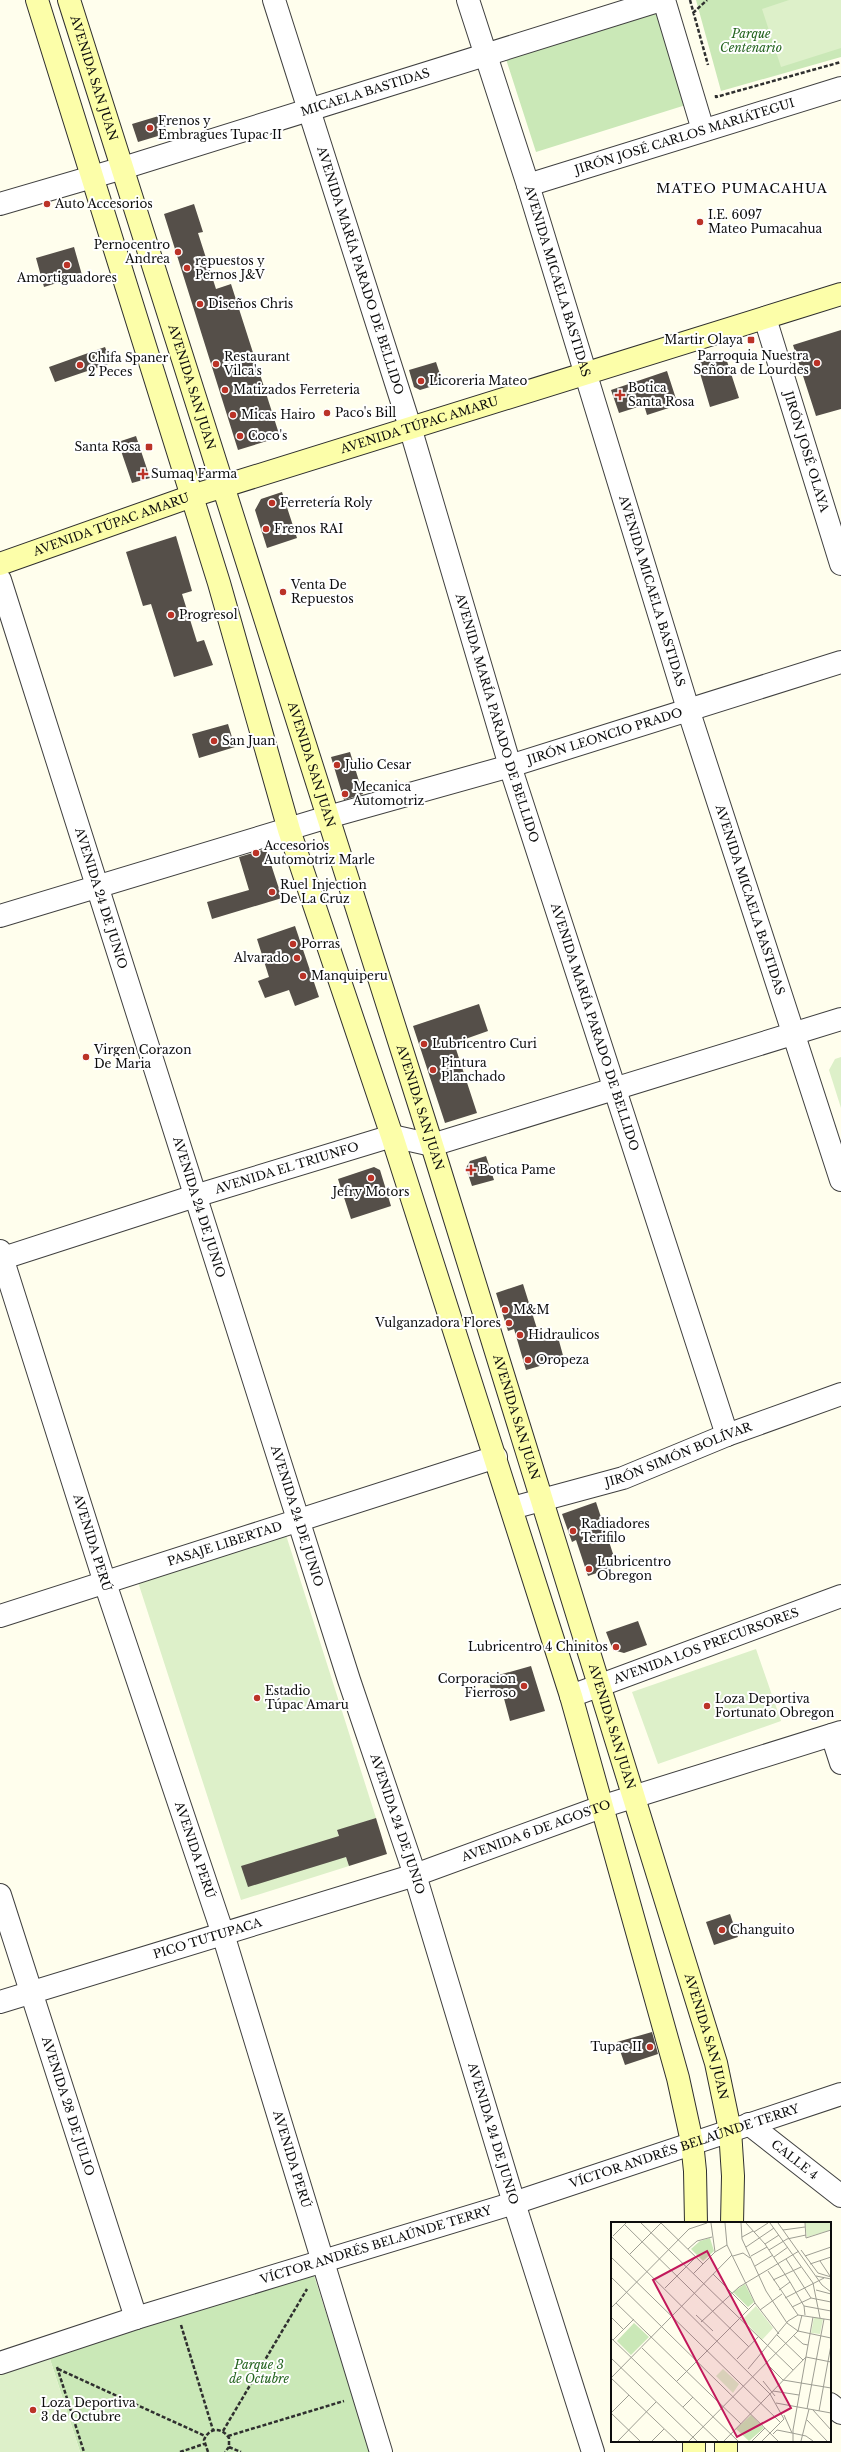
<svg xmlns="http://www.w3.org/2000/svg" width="841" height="2452" font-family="'Libre Baskerville',serif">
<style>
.green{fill:#cae8b7}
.pitch{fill:#ddf0c9}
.building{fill:#554f49}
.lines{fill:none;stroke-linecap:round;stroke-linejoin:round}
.street-casing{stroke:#404040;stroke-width:24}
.secondary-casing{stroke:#2f2f2f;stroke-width:24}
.path{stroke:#2f2f2f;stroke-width:2.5;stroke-dasharray:4 2;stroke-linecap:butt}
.street{stroke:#fff;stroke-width:22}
.secondary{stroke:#fcfea9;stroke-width:22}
.poi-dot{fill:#bb3327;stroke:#fff;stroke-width:1.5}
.labels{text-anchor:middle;stroke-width:4;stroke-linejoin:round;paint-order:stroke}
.park-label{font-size:12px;font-style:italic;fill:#23631e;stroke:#fff}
.street-label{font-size:12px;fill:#0d0d0d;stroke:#fff}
.poi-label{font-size:12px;fill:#0d0d0d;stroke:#fff;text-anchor:start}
.neighbourhood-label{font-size:13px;letter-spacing:1px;fill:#0d0d0d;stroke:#fff}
.inset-road{fill:none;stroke:#9e9e93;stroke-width:1}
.view{fill:#c2185b;fill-opacity:0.15;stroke:#c2185b;stroke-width:2}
.inset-edge{fill:none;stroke:#0d0d0d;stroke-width:2}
</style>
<rect width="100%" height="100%" fill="#fffeed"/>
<path class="green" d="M696,0H841V57L721,91Z
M660,6L689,104L536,152L505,56Z
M313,2272L370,2452H80L48,2353Z"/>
<path class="pitch" d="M789,0H841V48L781,67L762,9Z
M841,1057V1108L829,1070L835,1059Z
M286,1535L376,1818L337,1831L349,1866L241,1900L137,1579Z
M756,1649L781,1721L658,1764L632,1692Z
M48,2353L80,2452H0V2368Z"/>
<path class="building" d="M162,115L168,133L138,142L132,124Z
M194,204L203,232L198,233L216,289L231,284L280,437L238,450L164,214Z
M74,247L82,275L44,287L36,258Z
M841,330V409L816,416L793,345Z
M105,347L111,363L55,382L49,367Z
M725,355L739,398L710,407L697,363Z
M436,362L443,383L420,390L414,387L409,370Z
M667,371L678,405L647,415L644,405L619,413L611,390Z
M136,436L150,478L132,483L118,442Z
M282,492L297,538L267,548L255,510L261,499Z
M176,536L192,591L182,594L197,642L204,640L213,665L174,677L151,604L143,606L126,552Z
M228,724L235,747L199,758L192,734Z
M350,752L363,794L344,800L331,757Z
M266,849L282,898L212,919L207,902L249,890L239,857Z
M295,926L319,997L295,1006L289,990L265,998L258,981L269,977L257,939Z
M479,1004L488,1031L454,1043L477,1113L445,1123L413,1026Z
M486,1156L494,1180L472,1186L466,1168L470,1161Z
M374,1167L380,1170L391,1206L351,1219L338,1179Z
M523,1284L539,1335L556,1330L564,1359L526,1370L514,1329L508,1331L496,1293Z
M596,1502L617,1566L588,1576L576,1540L572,1542L562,1514Z
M638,1621L647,1645L624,1653L613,1650L606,1632Z
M531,1666L545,1711L510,1721L502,1691L492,1694L488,1678Z
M376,1818L387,1854L349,1866L346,1857L248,1887L241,1866L339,1836L337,1830Z
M730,1914L738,1937L714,1945L706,1922Z
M652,2032L658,2054L625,2065L617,2042Z"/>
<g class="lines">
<defs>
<g id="street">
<path id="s1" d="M274,0L410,427L510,766L727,1435"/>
<path id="s2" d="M468,0L528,185L688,709L841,1180"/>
<path d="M664,0L703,130"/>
<path id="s3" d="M528,185L841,88"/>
<path id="s4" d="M0,204L123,168L661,0"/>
<path id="s5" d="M765,318L841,564"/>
<path id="s6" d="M0,580L349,1680L415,1875L514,2203L593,2452"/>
<path id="s7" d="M0,916L328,817L510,766L841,662"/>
<path id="s8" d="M0,1251L105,1583L223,1934L381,2452"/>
<path id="s9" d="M0,1259L195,1196L392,1136L432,1145L841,1019"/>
<path id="s10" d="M512,1508L623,1478L727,1435L841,1394"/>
<path id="s11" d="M0,1616L496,1457"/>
<path id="s12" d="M571,1696L841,1596"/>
<path d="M832,1735L841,1763"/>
<path id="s13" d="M0,1895L136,2318"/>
<path id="s14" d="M0,2002L415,1875L604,1806L841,1732"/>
<path id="s15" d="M749,2124L841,2196"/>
<path id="s16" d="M0,2363L136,2318L514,2203L841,2094"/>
<path d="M830,2404L841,2413"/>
</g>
<g id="secondary">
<path d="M37,0L219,583L289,830L392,1136L571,1696L678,2078L692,2142L695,2171L696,2223"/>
<path id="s17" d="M69,0L432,1145L716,2063L730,2130L733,2176L732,2223"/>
<path id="s18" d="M0,564L192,496L841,294"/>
<path d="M694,2452V2441"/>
<path d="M726,2452V2441"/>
</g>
</defs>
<use href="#street" class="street-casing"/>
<use href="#secondary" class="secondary-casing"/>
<path class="path" d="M690,0L708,65
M693,13L707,0
M716,95V97L841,62
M181,2325L213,2430
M57,2367L84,2452
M58,2369L205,2436
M223,2431L307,2289
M228,2436L344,2401
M229,2447L241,2452
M180,2452L204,2444
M208,2452L204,2440C209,2427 222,2427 229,2438V2447L225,2452"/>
<use href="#street" class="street"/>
<use href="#secondary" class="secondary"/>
</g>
<g class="poi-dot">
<circle cx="150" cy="128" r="4"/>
<circle cx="47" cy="204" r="4"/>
<circle cx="700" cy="222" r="4"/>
<circle cx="178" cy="252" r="4"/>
<circle cx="67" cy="265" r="4"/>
<circle cx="187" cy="268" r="4"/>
<circle cx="200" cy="304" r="4"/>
<rect x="747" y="336" width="8" height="8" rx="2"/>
<circle cx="817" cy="363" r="4"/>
<circle cx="216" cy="364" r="4"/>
<circle cx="80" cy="365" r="4"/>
<circle cx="421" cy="381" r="4"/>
<circle cx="225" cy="390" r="4"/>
<path d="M618 389h4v4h4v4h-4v4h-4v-4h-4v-4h4z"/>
<circle cx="327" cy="413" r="4"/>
<circle cx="233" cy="415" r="4"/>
<circle cx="240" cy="436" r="4"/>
<rect x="145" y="443" width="8" height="8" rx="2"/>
<path d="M141 468h4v4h4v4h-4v4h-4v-4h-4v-4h4z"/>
<circle cx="272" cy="503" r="4"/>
<circle cx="266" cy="529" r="4"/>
<circle cx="283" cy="592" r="4"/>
<circle cx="171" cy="615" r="4"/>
<circle cx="214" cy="741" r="4"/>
<circle cx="337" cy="765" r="4"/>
<circle cx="345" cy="794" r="4"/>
<circle cx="256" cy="853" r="4"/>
<circle cx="272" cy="892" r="4"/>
<circle cx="293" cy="944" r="4"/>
<circle cx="297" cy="958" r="4"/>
<circle cx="303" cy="976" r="4"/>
<circle cx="424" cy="1044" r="4"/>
<circle cx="86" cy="1057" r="4"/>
<circle cx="433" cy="1070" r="4"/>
<path d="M469 1164h4v4h4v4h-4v4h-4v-4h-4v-4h4z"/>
<circle cx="371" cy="1178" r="4"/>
<circle cx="505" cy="1310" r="4"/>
<circle cx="509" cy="1323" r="4"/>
<circle cx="520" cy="1335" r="4"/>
<circle cx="528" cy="1360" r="4"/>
<circle cx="573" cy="1531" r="4"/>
<circle cx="589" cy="1569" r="4"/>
<circle cx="616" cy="1647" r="4"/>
<circle cx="524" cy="1686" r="4"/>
<circle cx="257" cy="1698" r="4"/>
<circle cx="707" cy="1706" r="4"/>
<circle cx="722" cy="1930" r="4"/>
<circle cx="650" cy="2047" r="4"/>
<circle cx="33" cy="2410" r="4"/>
</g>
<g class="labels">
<g class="park-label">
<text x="751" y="38">Parque<tspan x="751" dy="14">Centenario</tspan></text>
<text x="259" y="2369">Parque 3<tspan x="259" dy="14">de Octubre</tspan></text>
</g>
<g class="street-label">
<text dy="4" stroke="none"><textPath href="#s17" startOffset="82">AVENIDA SAN JUAN</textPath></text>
<text dy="4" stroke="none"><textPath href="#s4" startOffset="382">MICAELA BASTIDAS</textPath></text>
<text dy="4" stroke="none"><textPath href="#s3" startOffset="164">JIRÓN JOSÉ CARLOS MARIÁTEGUI</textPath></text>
<text dy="4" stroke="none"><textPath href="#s1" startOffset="284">AVENIDA MARÍA PARADO DE BELLIDO</textPath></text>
<text dy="4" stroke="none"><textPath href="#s2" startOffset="295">AVENIDA MICAELA BASTIDAS</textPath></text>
<text dy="4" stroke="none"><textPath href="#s17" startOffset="406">AVENIDA SAN JUAN</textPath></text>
<text dy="4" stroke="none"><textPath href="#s18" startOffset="442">AVENIDA TÚPAC AMARU</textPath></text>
<text dy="4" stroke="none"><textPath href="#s5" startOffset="140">JIRÓN JOSÉ OLAYA</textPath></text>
<text dy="4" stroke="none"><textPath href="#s18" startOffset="118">AVENIDA TÚPAC AMARU</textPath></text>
<text dy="4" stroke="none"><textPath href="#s2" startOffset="619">AVENIDA MICAELA BASTIDAS</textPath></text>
<text dy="4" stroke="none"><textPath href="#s1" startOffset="752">AVENIDA MARÍA PARADO DE BELLIDO</textPath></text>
<text dy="4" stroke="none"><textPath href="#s7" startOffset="631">JIRÓN LEONCIO PRADO</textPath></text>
<text dy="4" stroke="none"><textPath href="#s17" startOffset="802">AVENIDA SAN JUAN</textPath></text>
<text dy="4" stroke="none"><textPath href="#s6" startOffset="334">AVENIDA 24 DE JUNIO</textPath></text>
<text dy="4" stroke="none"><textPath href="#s2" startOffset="943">AVENIDA MICAELA BASTIDAS</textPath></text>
<text dy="4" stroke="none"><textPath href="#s1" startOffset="1076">AVENIDA MARÍA PARADO DE BELLIDO</textPath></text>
<text dy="4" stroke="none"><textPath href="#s17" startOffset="1162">AVENIDA SAN JUAN</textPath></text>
<text dy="4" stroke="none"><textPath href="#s9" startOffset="301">AVENIDA EL TRIUNFO</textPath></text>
<text dy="4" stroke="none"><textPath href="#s6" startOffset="658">AVENIDA 24 DE JUNIO</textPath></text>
<text dy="4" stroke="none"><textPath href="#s17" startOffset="1486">AVENIDA SAN JUAN</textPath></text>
<text dy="4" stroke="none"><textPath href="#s10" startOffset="175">JIRÓN SIMÓN BOLÍVAR</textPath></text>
<text dy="4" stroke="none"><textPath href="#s6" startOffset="982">AVENIDA 24 DE JUNIO</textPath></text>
<text dy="4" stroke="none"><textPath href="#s8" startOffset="306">AVENIDA PERÚ</textPath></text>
<text dy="4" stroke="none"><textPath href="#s11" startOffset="236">PASAJE LIBERTAD</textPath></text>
<text dy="4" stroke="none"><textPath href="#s12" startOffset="144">AVENIDA LOS PRECURSORES</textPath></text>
<text dy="4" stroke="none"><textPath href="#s17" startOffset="1810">AVENIDA SAN JUAN</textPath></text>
<text dy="4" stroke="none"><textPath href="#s6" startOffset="1306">AVENIDA 24 DE JUNIO</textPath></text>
<text dy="4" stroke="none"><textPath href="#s14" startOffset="563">AVENIDA 6 DE AGOSTO</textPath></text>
<text dy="4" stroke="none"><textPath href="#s8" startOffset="630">AVENIDA PERÚ</textPath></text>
<text dy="4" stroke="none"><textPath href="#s14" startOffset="217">PICO TUTUPACA</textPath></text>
<text dy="4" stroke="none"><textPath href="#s17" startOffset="2134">AVENIDA SAN JUAN</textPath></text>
<text dy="4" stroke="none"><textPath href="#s13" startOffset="222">AVENIDA 28 DE JULIO</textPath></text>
<text dy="4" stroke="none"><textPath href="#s6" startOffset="1630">AVENIDA 24 DE JUNIO</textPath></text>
<text dy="4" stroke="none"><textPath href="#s16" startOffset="718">VÍCTOR ANDRÉS BELAÚNDE TERRY</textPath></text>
<text dy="4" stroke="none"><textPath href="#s8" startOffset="954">AVENIDA PERÚ</textPath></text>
<text dy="4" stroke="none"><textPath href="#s15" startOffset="58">CALLE 4</textPath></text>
<text dy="4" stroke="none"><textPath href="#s16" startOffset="394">VÍCTOR ANDRÉS BELAÚNDE TERRY</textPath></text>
</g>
<g class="poi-label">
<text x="158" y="125">Frenos y<tspan x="158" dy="14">Embragues Tupac II</tspan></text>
<text x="55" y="208">Auto Accesorios</text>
<text x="708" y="219">I.E. 6097<tspan x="708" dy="14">Mateo Pumacahua</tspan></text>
<text x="170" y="249" text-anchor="end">Pernocentro<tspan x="170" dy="14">Andrea</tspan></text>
<text x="195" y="265">repuestos y<tspan x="195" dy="14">Pernos J&amp;V</tspan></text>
<text x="67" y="282" text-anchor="middle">Amortiguadores</text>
<text x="208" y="308">Diseños Chris</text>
<text x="743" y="344" text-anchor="end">Martir Olaya</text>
<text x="809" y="360" text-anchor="end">Parroquia Nuestra<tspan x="809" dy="14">Señora de Lourdes</tspan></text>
<text x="224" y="361">Restaurant<tspan x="224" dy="14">Vilca's</tspan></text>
<text x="88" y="362">Chifa Spaner<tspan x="88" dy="14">2 Peces</tspan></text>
<text x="429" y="385">Licoreria Mateo</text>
<text x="628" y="392">Botica<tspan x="628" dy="14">Santa Rosa</tspan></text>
<text x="233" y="394">Matizados Ferreteria</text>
<text x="335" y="417">Paco's Bill</text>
<text x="241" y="419">Micas Hairo</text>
<text x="248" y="440">Coco's</text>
<text x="141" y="451" text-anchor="end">Santa Rosa</text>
<text x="151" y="478">Sumaq Farma</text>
<text x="280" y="507">Ferretería Roly</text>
<text x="274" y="533">Frenos RAI</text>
<text x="291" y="589">Venta De<tspan x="291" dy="14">Repuestos</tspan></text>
<text x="179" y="619">Progresol</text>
<text x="222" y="745">San Juan</text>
<text x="345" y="769">Julio Cesar</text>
<text x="353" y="791">Mecanica<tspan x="353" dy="14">Automotriz</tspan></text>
<text x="264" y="850">Accesorios<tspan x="264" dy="14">Automotriz Marle</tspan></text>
<text x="280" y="889">Ruel Injection<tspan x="280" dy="14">De La Cruz</tspan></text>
<text x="301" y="948">Porras</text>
<text x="289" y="962" text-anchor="end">Alvarado</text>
<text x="311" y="980">Manquiperu</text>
<text x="432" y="1048">Lubricentro Curi</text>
<text x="94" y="1054">Virgen Corazon<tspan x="94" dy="14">De Maria</tspan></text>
<text x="441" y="1067">Pintura<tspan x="441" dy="14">Planchado</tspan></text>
<text x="479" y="1174">Botica Pame</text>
<text x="371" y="1196" text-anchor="middle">Jefry Motors</text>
<text x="513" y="1314">M&amp;M</text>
<text x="501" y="1327" text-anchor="end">Vulganzadora Flores</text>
<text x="528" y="1339">Hidraulicos</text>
<text x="536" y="1364">Oropeza</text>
<text x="581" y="1528">Radiadores<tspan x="581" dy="14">Terifilo</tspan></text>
<text x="597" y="1566">Lubricentro<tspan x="597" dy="14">Obregon</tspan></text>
<text x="608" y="1651" text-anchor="end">Lubricentro 4 Chinitos</text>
<text x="516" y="1683" text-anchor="end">Corporacion<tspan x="516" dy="14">Fierroso</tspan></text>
<text x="265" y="1695">Estadio<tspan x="265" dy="14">Túpac Amaru</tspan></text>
<text x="715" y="1703">Loza Deportiva<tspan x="715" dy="14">Fortunato Obregon</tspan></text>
<text x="730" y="1934">Changuito</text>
<text x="642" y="2051" text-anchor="end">Tupac II</text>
<text x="41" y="2407">Loza Deportiva<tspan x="41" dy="14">3 de Octubre</tspan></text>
</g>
<g class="neighbourhood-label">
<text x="742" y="193">MATEO PUMACAHUA</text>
</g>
</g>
<g transform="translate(611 2222)">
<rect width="220" height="220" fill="#fffeed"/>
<path d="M99,16L103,29L92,39L80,27L89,19ZM134,62L143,80L137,85L122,70ZM23,101L38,115L20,133L6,119ZM140,193L153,206L138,219L125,207Z" fill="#cae8b7"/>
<path d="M194,1H220V8L196,15ZM145,84L162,106L151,118L132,97ZM203,95L212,97L209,112L200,111ZM112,147L128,162L122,171L105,154Z" fill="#ddf0c9"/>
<path class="inset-road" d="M30,1L182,148M50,1L92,42M100,1L104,30M114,1L116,23L137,66L144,81L168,112M130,1L131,17L155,69L176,101L187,109L220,116M135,1L154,22L179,60L193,84L194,93M159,1L202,61L209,96M167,1L211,63L220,70M194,1L195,16L220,8M13,2L138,125M172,8L194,5M143,10L157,1M0,14L159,172L173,197L151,219M2,14L15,1M131,15L142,9M154,22L168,13M135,25L163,6M77,27L86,19L101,15M158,28L176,17L195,13M190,28L207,51L220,55M19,32L50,1M122,34L132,31L139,36M140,34L156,25M194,34L220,25M0,35L169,200M163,35L177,25M175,37L200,76M209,39L219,54M199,42L220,35M144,44L162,33M157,49L187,93L220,98M82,52L104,30L116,23M102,52L138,88M205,54L220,57M0,55L167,219M162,58L190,45M54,66L85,35M168,68L179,60M205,68L220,72M174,76L213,56M5,81L130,202M193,84L220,89M181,85L200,76L220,80M0,86L78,7L96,1M149,88L171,72M85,93L102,109M0,95L13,108M90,100L128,65L188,29M187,109L191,93M166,113L192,138M182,113L192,122L197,123M0,116L107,219M2,118L23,97M31,126L127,219M0,136L86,219M126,137L147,115M155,141L172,158L220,166M137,147L177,99L187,93M0,156L121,33M0,156L66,219M66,159L144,81M152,159L164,174M162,169L188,173M165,181L220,191M72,185L82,175M196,187L213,97M202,188L220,208M208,189L220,123M0,191L29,219M0,191L18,173M173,193L181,211M196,198L216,219M181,211L195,214L202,219M162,212L166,208L181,211M7,219L45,180M41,219L53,207M78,219L187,109M113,219L195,135L220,140M141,219L154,206M182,219V208L202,95M190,219L198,187"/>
<path class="view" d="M96,29L180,186L126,215L42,58Z"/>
<rect width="220" height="220" class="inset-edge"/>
</g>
</svg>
